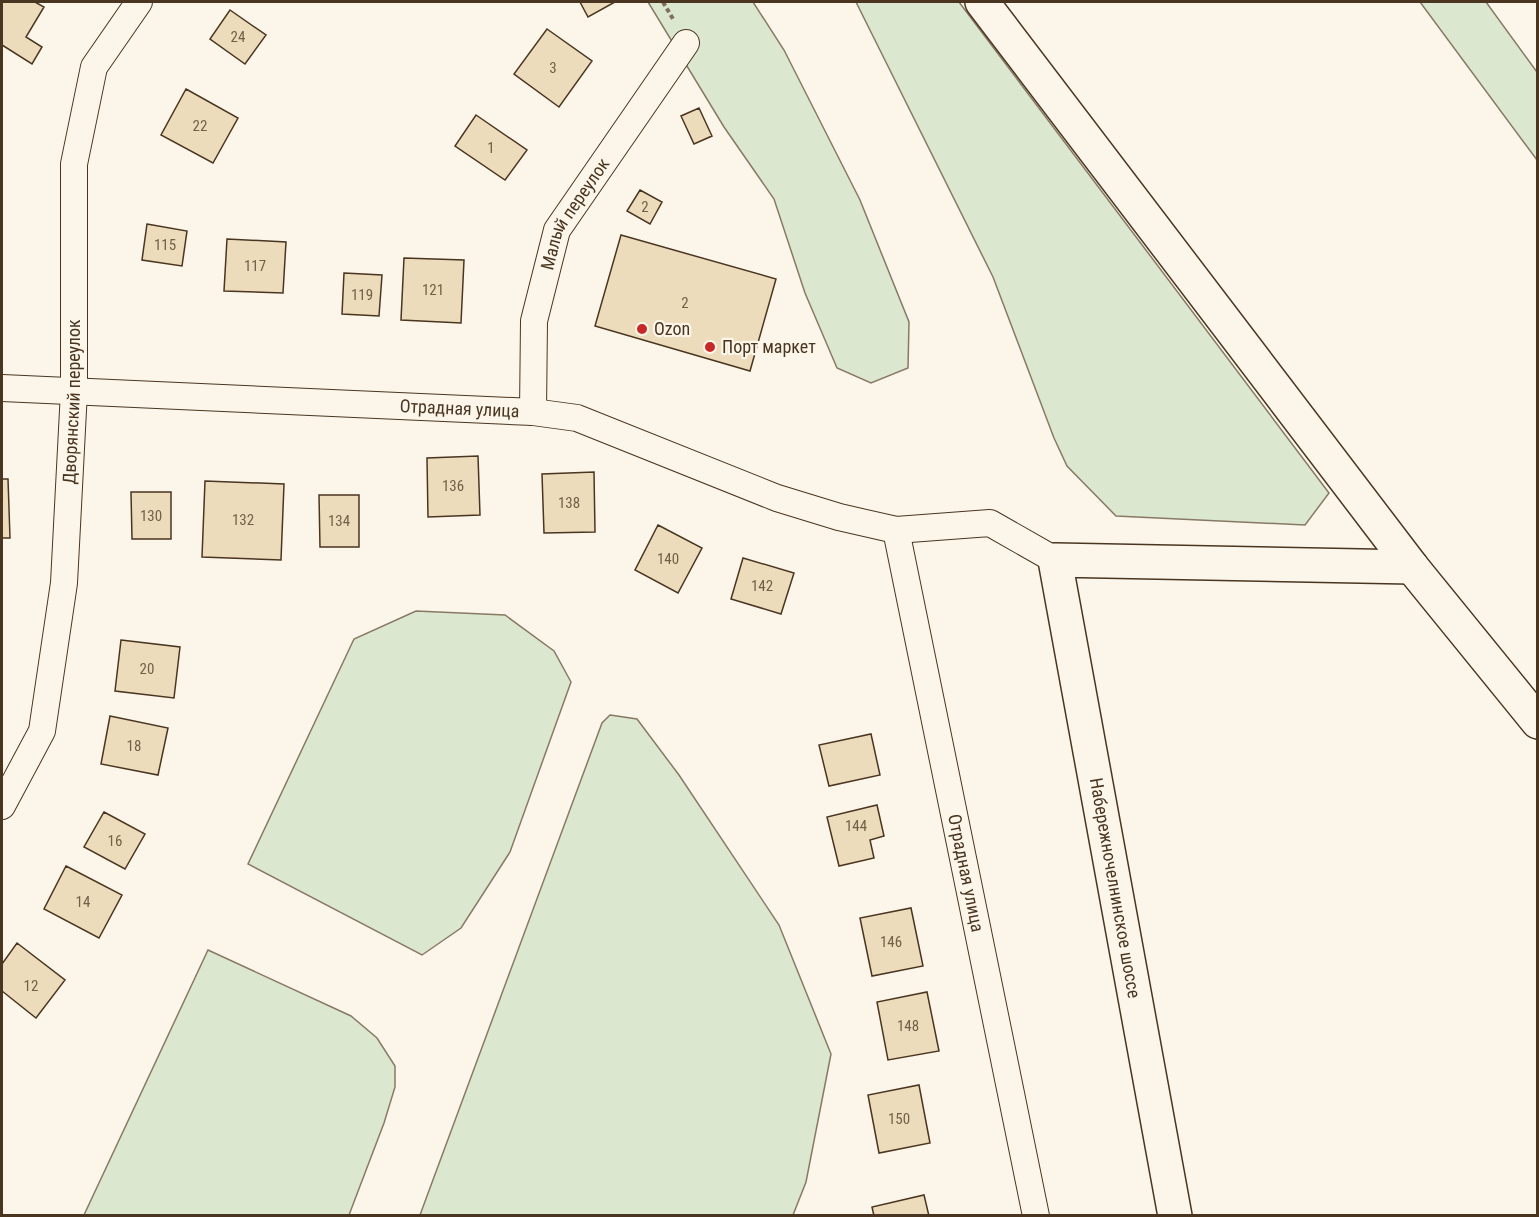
<svg xmlns="http://www.w3.org/2000/svg" width="1539" height="1217" font-family="'Roboto Condensed',sans-serif">
<style>
.green{fill:#dce7d0;stroke:#887966;stroke-width:1.5}
.building{fill:#ecdcbc;stroke:#4a3520;stroke-width:1.5}
.lines{fill:none;stroke-linecap:round;stroke-linejoin:round}
.street-casing{stroke:#4a3520;stroke-width:28}
.secondary-casing{stroke:#4a3520;stroke-width:36}
.primary-casing{stroke:#4a3520;stroke-width:36}
.path{stroke:#7f6f5c;stroke-width:4;stroke-dasharray:4.5 3;stroke-linecap:butt}
.street{stroke:#fbf6e9;stroke-width:26}
.secondary{stroke:#fbf6e9;stroke-width:33}
.primary{stroke:#fbf6e9;stroke-width:33}
.poi-dot{fill:#c62828;stroke:#fbf6e9;stroke-width:2}
.labels{text-anchor:middle;stroke-width:4.5;stroke-linejoin:round;paint-order:stroke}
.number-label{font-size:15px;fill:#725f47}
.street-label{font-size:18px;fill:#4a3520;stroke:#fbf6e9}
.poi-label{font-size:18px;fill:#4a3520;stroke:#fbf6e9;text-anchor:start}
</style>
<rect width="100%" height="100%" fill="#fbf6e9"/>
<path class="green" d="M648,2H753L784,50L860,200L909,322L908,368L871,383L837,368L805,293L774,199L724,127Z
M856,2H959L1329,493L1305,525L1116,516L1067,466L1054,438L993,277Z
M1420,2H1486L1537,72V160Z
M416,611L505,615L554,651L571,682L510,852L461,928L422,955L248,864L354,639Z
M610,715L637,719L679,775L779,925L831,1054L806,1182L793,1215H420L602,723Z
M208,950L351,1016L377,1038L395,1066V1087L384,1123L349,1215H84Z"/>
<path class="building" d="M2,2H35L44,7L26,37L42,47L32,64L2,45Z
M580,2H615L588,17Z
M230,10L266,35L245,64L210,39Z
M547,29L592,61L559,107L514,74Z
M186,89L238,118L213,163L161,135Z
M699,108L712,136L694,144L681,116Z
M476,115L527,150L505,180L455,146Z
M640,190L662,202L650,224L627,211Z
M147,224L187,231L182,266L142,260Z
M621,235L776,279L750,371L595,326Z
M227,239L286,242L283,293L224,291Z
M404,258L464,260L461,323L401,320Z
M344,273L382,275L379,316L342,314Z
M478,456L480,515L428,517L427,458Z
M594,472L595,532L544,533L542,474Z
M2,479H8L10,538H2Z
M205,481L284,484L281,560L202,557Z
M131,492H171V539H132Z
M319,495H359V547H320Z
M658,525L702,548L678,593L635,570Z
M743,558L794,573L781,614L731,599Z
M121,640L180,647L174,698L115,691Z
M110,716L168,728L158,775L101,764Z
M871,734L880,775L829,786L819,745Z
M877,805L884,836L870,840L874,858L839,866L827,817Z
M104,812L145,834L125,869L84,847Z
M66,866L122,895L99,938L44,909Z
M911,908L923,966L872,976L860,918Z
M17,943L65,980L36,1018L2,991V964Z
M927,992L939,1051L888,1060L877,1002Z
M919,1085L930,1143L879,1153L868,1095Z
M924,1195L929,1216H874L872,1207Z"/>
<g class="lines">
<defs>
<g id="street">
<path id="s1" d="M2,388L533,412L577,418L777,498L839,517L896,530L990,523L1055,560"/>
<path id="s2" d="M533,412L534,321L557,230L686,43"/>
<path id="s3" d="M896,530L1036,1216"/>
<path id="s4" d="M2,806L42,731L64,583L74,391V164L94,67L139,2"/>
</g>
<path id="secondary" d="M1175,1216L1055,560L1412,567"/>
<path id="primary" d="M982,2L1412,567L1538,722"/>
</defs>
<use href="#street" class="street-casing"/>
<use href="#secondary" class="secondary-casing"/>
<use href="#primary" class="primary-casing"/>
<path class="path" d="M663,2L673,19"/>
<use href="#street" class="street"/>
<use href="#secondary" class="secondary"/>
<use href="#primary" class="primary"/>
</g>
<g class="poi-dot">
<circle cx="642" cy="329" r="6"/>
<circle cx="710" cy="347" r="6"/>
</g>
<g class="labels">
<g class="number-label">
<text x="238" y="42">24</text>
<text x="553" y="73">3</text>
<text x="200" y="131">22</text>
<text x="491" y="153">1</text>
<text x="645" y="212">2</text>
<text x="165" y="250">115</text>
<text x="255" y="271">117</text>
<text x="433" y="295">121</text>
<text x="362" y="300">119</text>
<text x="685" y="308">2</text>
<text x="453" y="491">136</text>
<text x="569" y="508">138</text>
<text x="151" y="521">130</text>
<text x="243" y="525">132</text>
<text x="339" y="526">134</text>
<text x="668" y="564">140</text>
<text x="762" y="591">142</text>
<text x="147" y="674">20</text>
<text x="134" y="751">18</text>
<text x="856" y="831">144</text>
<text x="115" y="846">16</text>
<text x="83" y="907">14</text>
<text x="891" y="947">146</text>
<text x="31" y="991">12</text>
<text x="908" y="1031">148</text>
<text x="899" y="1124">150</text>
</g>
<g class="street-label">
<text dy="6" stroke="none"><textPath href="#s2" startOffset="207">Малый переулок</textPath></text>
<text dy="6" stroke="none"><textPath href="#s4" startOffset="416">Дворянский переулок</textPath></text>
<text dy="6" stroke="none"><textPath href="#s1" startOffset="458">Отрадная улица</textPath></text>
<text dy="6" stroke="none"><textPath href="#s3" startOffset="350">Отрадная улица</textPath></text>
<text transform="translate(1115 888) rotate(80)" y="6">Набережночелнинское шоссе</text>
</g>
<g class="poi-label">
<text x="654" y="335">Ozon</text>
<text x="722" y="353">Порт маркет</text>
</g>
</g>
<rect width="1539" height="1217" fill="none" stroke="#4a3520" stroke-width="6"/>
</svg>
